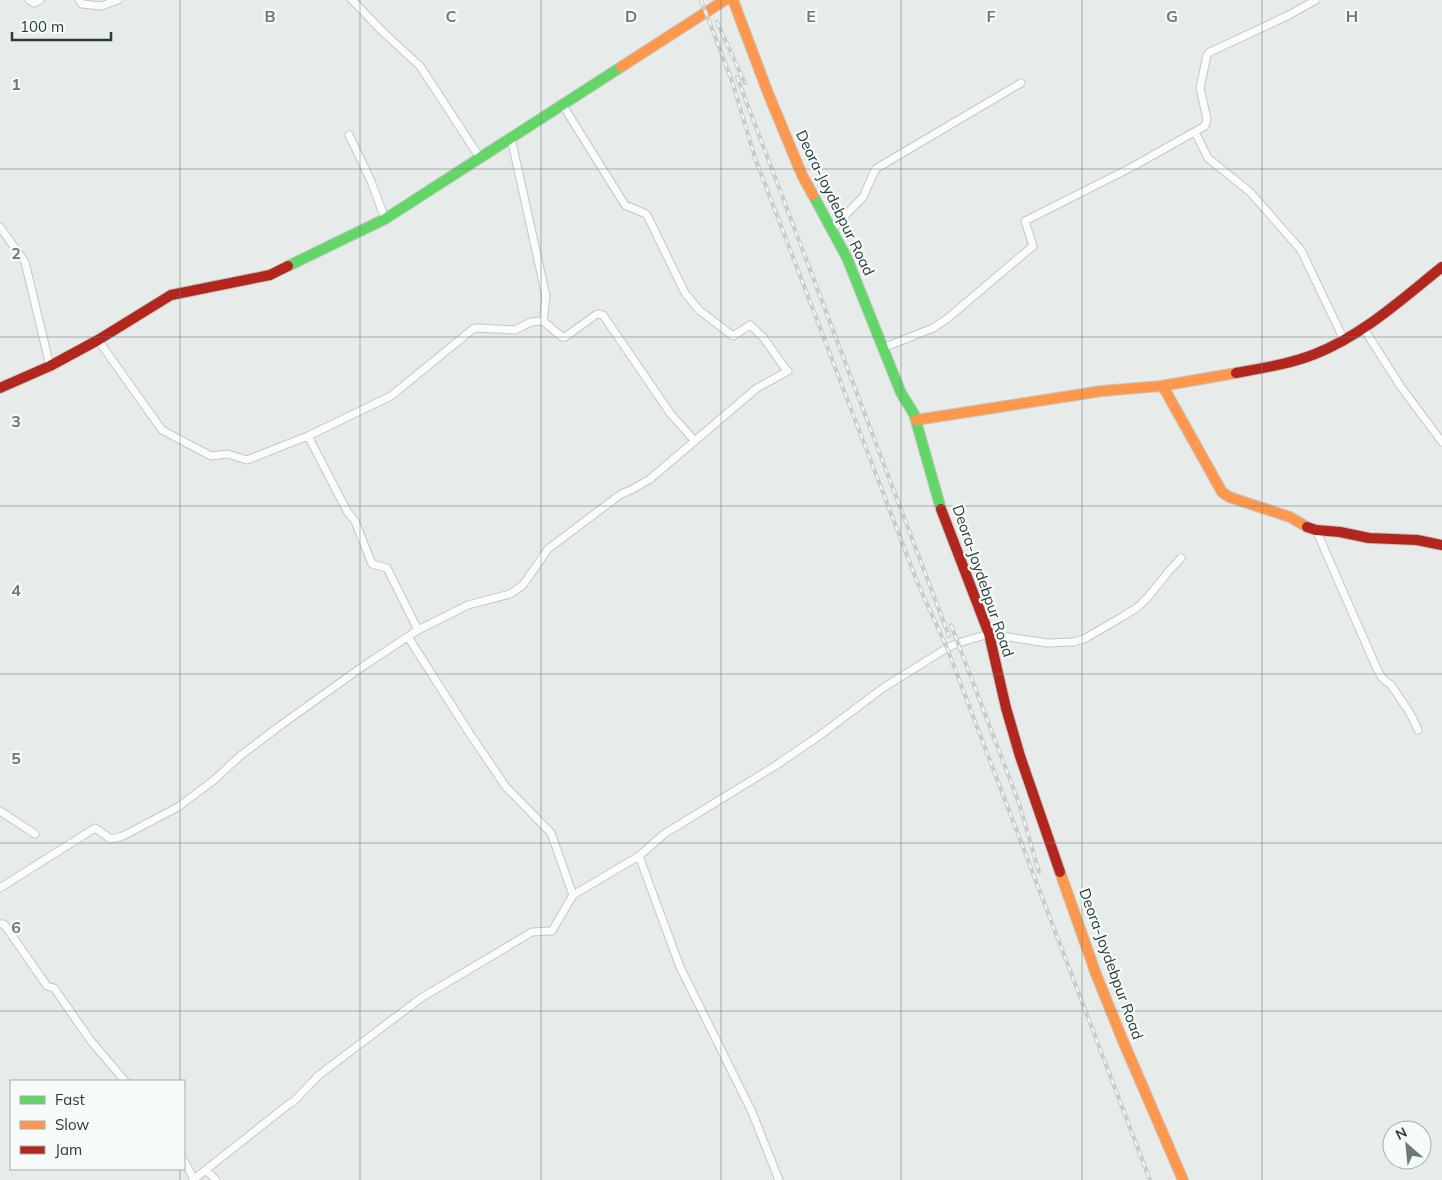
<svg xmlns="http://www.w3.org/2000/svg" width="1442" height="1180" font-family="Mulish,sans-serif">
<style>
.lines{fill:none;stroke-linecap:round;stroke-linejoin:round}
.street-casing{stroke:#c4c8c6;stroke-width:9}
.fast-casing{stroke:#c3c9c6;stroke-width:12}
.slow-casing{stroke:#c3c9c6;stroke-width:12}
.jam-casing{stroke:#c3c9c6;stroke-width:12}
.street{stroke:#fbfcfc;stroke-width:7}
.fast{stroke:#63d668;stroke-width:10}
.slow{stroke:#ff974d;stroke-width:10}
.jam{stroke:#b3261e;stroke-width:10}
.rail-casing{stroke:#c8ccca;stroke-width:4}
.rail{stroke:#f6faf8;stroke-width:2;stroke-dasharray:5.5;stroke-linecap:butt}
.grid{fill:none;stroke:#6a7a75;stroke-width:1;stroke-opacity:0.55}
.labels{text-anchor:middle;stroke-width:4.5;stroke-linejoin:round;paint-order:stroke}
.street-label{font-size:15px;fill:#263d36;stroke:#f6faf8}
.grid-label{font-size:16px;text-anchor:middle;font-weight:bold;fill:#6a7a75;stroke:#f6faf8;stroke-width:4.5;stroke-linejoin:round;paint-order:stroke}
</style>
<rect width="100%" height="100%" fill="#e7ebe9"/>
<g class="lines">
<defs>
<path id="street" d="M29,0L34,3L40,0
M79,0L82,4L101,6L118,0
M352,0L384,33L420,66L480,158
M562,104L625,205L646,214L648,217L685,293L699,310L733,336L750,325L763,337L787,371
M1195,132L1208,158L1250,192L1301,250L1344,340
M349,135L371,181L385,219
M511,138L546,296L543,321
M0,227L25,262L50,366
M832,229L863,197L875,170L877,168L1021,83
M1364,329L1401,387L1442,442
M98,340L162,430L211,456L228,454L247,460L308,436L391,396L473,329L477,328L515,330L531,322L543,321L562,337H565L597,314L603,315L670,413L694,440
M883,348L933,328L948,318L1033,246L1025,221L1132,167L1205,126L1207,119L1200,88L1207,55L1210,52L1287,16L1316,0
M308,436L347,511L355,521L372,564L387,568L418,630
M1316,530L1377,669L1382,678L1391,685L1408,710L1413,719L1418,730
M408,637L470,734L506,787L551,833L573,895
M0,811L35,834
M639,856L680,967L752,1112L779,1180
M0,888L95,828L111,839L123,836L178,807L214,780L240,756L281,725L362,667L418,630L468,605L510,594L523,585L548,549L621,494L631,490L650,479L757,388L788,371
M0,924H4L47,986L54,988L91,1041L125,1081
M184,1161L194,1179
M206,1170L216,1180
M193,1180L289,1104L293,1102L319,1075L421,998L532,932L552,931L573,895L639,856L664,834L775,766L819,736L883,688L947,648L958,643L989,634L1047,643L1073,642L1084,639L1122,617L1138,607L1148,597L1169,571L1181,558"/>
<path id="fast" d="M813,195L847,258L901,393L914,414L941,509
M288,266L385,219L621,67"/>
<path id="slow" d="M733,0L768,93L802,175L813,195
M621,67L725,0
M1161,386L1165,390L1222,492L1229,497L1290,517L1307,527
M916,420L1102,391L1161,386L1236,373
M1060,872L1096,974L1123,1041L1183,1180"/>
<path id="jam" d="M1236,373C1263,368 1290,364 1315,354C1363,335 1402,299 1442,267
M0,388L50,366L98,340L171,295L270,275L288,266
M941,509L989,634L1006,708L1020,756L1060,872
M1307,527L1316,530L1340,532L1369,538L1417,540L1442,545"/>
</defs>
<use href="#street" class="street-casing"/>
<use href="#fast" class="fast-casing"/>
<use href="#slow" class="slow-casing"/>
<use href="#jam" class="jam-casing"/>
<use href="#street" class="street"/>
<use href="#fast" class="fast"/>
<use href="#slow" class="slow"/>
<use href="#jam" class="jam"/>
<defs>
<path id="rail" d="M701,0L732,81L755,158L918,584L947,648L1150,1180
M717,22L745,83
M737,77L949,636
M951,625L1019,803L1039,872"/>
</defs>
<use href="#rail" class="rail-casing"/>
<use href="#rail" class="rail"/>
</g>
<path class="grid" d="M180,0V1081M360,0V1180M541,0V1180M721,0V1180M901,0V1180M1082,0V1180M1262,0V1180M0,169H1442M0,337H1442M0,506H1442M0,674H1442M0,843H1442M0,1011H1442M180,1169V1180"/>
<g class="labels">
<g class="street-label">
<text transform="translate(835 203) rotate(64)" y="5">Deora-Joydebpur Road</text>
<text transform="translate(983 581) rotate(71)" y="5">Deora-Joydebpur Road</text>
<text transform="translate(1111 964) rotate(70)" y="5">Deora-Joydebpur Road</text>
</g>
</g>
<g class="grid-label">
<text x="270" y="22">B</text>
<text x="451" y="22">C</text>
<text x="631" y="22">D</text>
<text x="811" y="22">E</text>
<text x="991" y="22">F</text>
<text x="1172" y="22">G</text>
<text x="1352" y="22">H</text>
<text x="16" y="90">1</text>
<text x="16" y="259">2</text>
<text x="16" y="427">3</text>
<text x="16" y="596">4</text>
<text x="16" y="764">5</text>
<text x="16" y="933">6</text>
</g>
<rect x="10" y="1080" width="175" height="90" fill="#f6faf8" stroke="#a3aeaa"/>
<rect x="20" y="1096" width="25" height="8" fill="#63d668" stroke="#a3aeaa"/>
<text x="55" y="1105" font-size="15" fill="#263d36">Fast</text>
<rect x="20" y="1121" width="25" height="8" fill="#ff974d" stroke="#a3aeaa"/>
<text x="55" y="1130" font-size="15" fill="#263d36">Slow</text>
<rect x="20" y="1146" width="25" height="8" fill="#b3261e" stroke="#a3aeaa"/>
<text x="55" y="1155" font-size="15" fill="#263d36">Jam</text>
<g transform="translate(1407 1145) rotate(333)"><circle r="24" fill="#f6faf8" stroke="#a3aeaa"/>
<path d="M0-4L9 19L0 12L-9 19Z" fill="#6a7a75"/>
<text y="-8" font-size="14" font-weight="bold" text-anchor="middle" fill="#263d36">N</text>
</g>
<path d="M12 32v8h99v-8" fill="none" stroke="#263d36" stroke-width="2.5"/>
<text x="20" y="32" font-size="15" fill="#263d36" stroke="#f6faf8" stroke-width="4" paint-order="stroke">100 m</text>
</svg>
